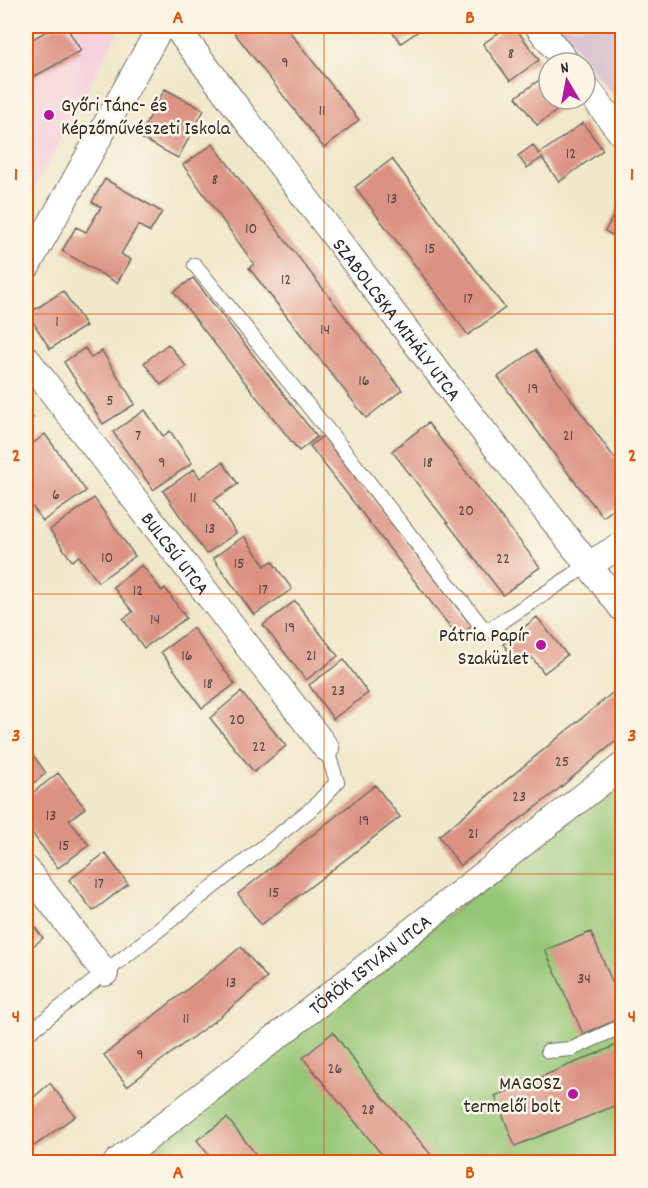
<svg xmlns="http://www.w3.org/2000/svg" width="648" height="1188" font-family="Dekko,sans-serif">
<style>
.built{fill:#f5cfdb}
.industrial{fill:#d1bdcc}
.green{fill:#95c676;stroke:#607850;stroke-width:1.5}
.building{fill:#dc9283}
.lines{fill:none;stroke-linecap:round;stroke-linejoin:round}
.service-casing{stroke:#706d63;stroke-width:16}
.minor-casing{stroke:#706d63;stroke-width:28}
.service{stroke:#fff;stroke-width:14}
.minor{stroke:#fff;stroke-width:26}
.grid{fill:none;stroke:#df570e;stroke-width:1.5;stroke-opacity:0.55}
.poi-dot{fill:#b5179e;stroke:#fcf5e5;stroke-width:2}
.labels{text-anchor:middle;stroke-width:5;stroke-linejoin:round;paint-order:stroke}
.number-label{font-size:16px;fill:#574541}
.poi-label{font-size:20px;fill:#2b2b2b;stroke:#fcf5e5;text-anchor:end}
.street-label{font-size:20px;fill:#2b2b2b;stroke:#fcf5e5}
.neatline{fill:none;stroke:#df570e;stroke-width:2}
.grid-label{font-size:20px;text-anchor:middle;font-weight:bold;fill:#df570e}
</style>
<rect width="100%" height="100%" fill="#fcf5e5"/>
<filter id="ink" filterUnits="userSpaceOnUse"><feTurbulence type="fractalNoise" baseFrequency=".0167" numOctaves="2"/><feDisplacementMap in="SourceGraphic" scale="12" xChannelSelector="R" yChannelSelector="G"/><feConvolveMatrix kernelMatrix="1 2 1 2 8 2 1 2 1" color-interpolation-filters="sRGB"/></filter>
<filter id="wash" filterUnits="userSpaceOnUse"><feTurbulence type="fractalNoise" baseFrequency=".008" numOctaves="4" result="noise"/><feDisplacementMap in="SourceGraphic" scale="24" xChannelSelector="R" yChannelSelector="G"/><feGaussianBlur stdDeviation="1.35" result="paint"/><feColorMatrix in="noise" values="0 0 0 0 0 0 0 0 0 0 0 0 0 0 0 0 0 1.4 0 .05"/><feComposite in="paint" operator="in"/></filter>
<g filter="url(#wash)">
<rect width="100%" height="100%" fill="#efe8ca"/>
<path class="built" d="M26,26H121L26,205Z"/>
<path class="industrial" d="M558,26H622V108Z"/>
<path class="green" d="M622,778V1162H136Z"/>
<g id="blocks">
<path class="building" d="M55,26H66L81,51L26,81V43Z
M229,26H285L359,120L324,148Z
M388,26H412L417,32L401,43Z
M508,26H514L539,60L510,81L483,44Z
M549,73V99H573L537,125L516,97Z
M165,89L204,110L178,158L139,137Z
M583,123L603,150L559,182L542,158L527,168L518,156L533,145L539,154Z
M213,144L285,240L402,390L366,418L249,268L254,264L183,165Z
M392,159L505,308L468,335L355,187Z
M105,179L162,212L150,232L138,225L121,254L131,260L117,283L62,251L76,227L86,232L101,207L92,202Z
M622,200V241L605,231Z
M193,278L317,437L299,451L174,292Z
M63,291L86,326L50,349L28,314Z
M168,344L186,366L161,385L144,363Z
M85,348L91,358L102,351L135,404L103,424L64,362Z
M535,350L622,468V503L603,517L568,473L498,377Z
M26,408L33,418L26,423Z
M145,410L163,436L170,431L192,463L153,490L113,432Z
M428,423L540,567L503,595L392,451Z
M45,434L86,491L43,521L26,498V494L31,489L26,482V449Z
M323,436L472,626L458,637L310,446Z
M223,462L238,484L214,500L236,533L206,554L163,491L194,469L200,478Z
M94,498L135,556L98,582L79,556L72,561L50,530Z
M244,536L265,566L272,561L292,589L254,615L213,558Z
M142,565L162,591L165,588L186,618L144,648L123,619L133,612L113,587Z
M295,601L338,656L306,680L263,625Z
M537,617L567,655L544,673L530,655L518,664L503,644Z
M193,628L235,684L202,708L161,652Z
M344,660L368,693L333,719L309,685Z
M617,689L622,696V736L555,792L460,866L439,836Z
M241,692L286,746L254,772L210,718Z
M26,745L46,773L26,789Z
M58,773L85,808L69,820L89,845L58,868L26,825V798Z
M375,785L400,817L261,925L238,894Z
M105,853L128,884L93,911L69,880Z
M26,916L43,938L26,952Z
M591,932L622,1005V1018L583,1034L545,950Z
M241,947L267,978L221,1016L127,1086L104,1055Z
M333,1032L366,1077L437,1162H388L303,1058Z
M622,1043V1103L515,1146L495,1096Z
M50,1083L75,1116L26,1152V1104Z
M227,1118L262,1162H214L197,1140Z"/>
</g>
</g>
<g filter="url(#ink)">
<use href="#blocks" fill-opacity="0" stroke="#706d63" stroke-width="1.5"/>
<g class="lines">
<defs>
<path id="service" d="M195,265L338,443L486,632L588,565
M26,1035L315,806L337,782L326,748
M548,1051L572,1049L622,1026"/>
<g id="minor">
<path id="s1" d="M175,26L456,396L622,608"/>
<path d="M538,26L567,63"/>
<path d="M585,86L622,134"/>
<path d="M26,268L161,26"/>
<path id="s2" d="M26,358L326,748"/>
<path d="M588,565L622,545"/>
<path d="M26,869L105,973"/>
<path id="s3" d="M117,1162L622,766"/>
</g>
</defs>
<use href="#service" class="service-casing"/>
<use href="#minor" class="minor-casing"/>
<use href="#service" class="service"/>
<use href="#minor" class="minor"/>
</g>
</g>
<path class="grid" d="M324,26V1162M26,314H622M26,594H622M26,874H622"/>
<g class="poi-dot">
<circle cx="49" cy="115" r="6"/>
<circle cx="541" cy="645" r="6"/>
<circle cx="573" cy="1094" r="6"/>
</g>
<g class="labels">
<g class="number-label">
<text x="511" y="58">8</text>
<text x="285" y="67">9</text>
<text x="322" y="115">11</text>
<text x="571" y="158">12</text>
<text x="215" y="184">8</text>
<text x="392" y="203">13</text>
<text x="251" y="233">10</text>
<text x="430" y="253">15</text>
<text x="286" y="284">12</text>
<text x="468" y="303">17</text>
<text x="57" y="326">1</text>
<text x="325" y="334">14</text>
<text x="364" y="385">16</text>
<text x="533" y="393">19</text>
<text x="110" y="405">5</text>
<text x="138" y="440">7</text>
<text x="568" y="440">21</text>
<text x="162" y="467">9</text>
<text x="428" y="467">18</text>
<text x="56" y="499">6</text>
<text x="193" y="502">11</text>
<text x="466" y="515">20</text>
<text x="210" y="533">13</text>
<text x="107" y="562">10</text>
<text x="503" y="563">22</text>
<text x="239" y="568">15</text>
<text x="263" y="594">17</text>
<text x="138" y="595">12</text>
<text x="155" y="624">14</text>
<text x="290" y="632">19</text>
<text x="187" y="660">16</text>
<text x="311" y="660">21</text>
<text x="208" y="688">18</text>
<text x="338" y="695">23</text>
<text x="237" y="724">20</text>
<text x="259" y="751">22</text>
<text x="562" y="766">25</text>
<text x="519" y="801">23</text>
<text x="51" y="820">13</text>
<text x="364" y="825">19</text>
<text x="473" y="838">21</text>
<text x="64" y="850">15</text>
<text x="99" y="888">17</text>
<text x="274" y="897">15</text>
<text x="584" y="983">34</text>
<text x="231" y="987">13</text>
<text x="186" y="1023">11</text>
<text x="140" y="1059">9</text>
<text x="335" y="1073">26</text>
<text x="368" y="1114">28</text>
</g>
<g class="poi-label">
<text x="61" y="111" text-anchor="start">Győri Tánc- és<tspan x="61" dy="23">Képzőművészeti Iskola</tspan></text>
<text x="529" y="641">Pátria Papír<tspan x="529" dy="23">Szaküzlet</tspan></text>
<text x="561" y="1089">MAGOSZ<tspan x="561" dy="23">termelői bolt</tspan></text>
</g>
<g class="street-label">
<text dy="7" stroke="none"><textPath href="#s1" startOffset="368">SZABOLCSKA MIHÁLY UTCA</textPath></text>
<text dy="7" stroke="none"><textPath href="#s2" startOffset="246">BULCSÚ UTCA</textPath></text>
<text dy="7" stroke="none"><textPath href="#s3" startOffset="321">TÖRÖK ISTVÁN UTCA</textPath></text>
</g>
</g>
<rect width="648" height="1188" fill="none" stroke="#fcf5e5" stroke-width="66"/>
<g transform="translate(567 81) rotate(350)"><circle r="28" fill="#fcf5e5" stroke="#a8a49b" stroke-width="1.5"/>
<path d="M0-4.5L10 22L0 15L-10 22Z" fill="#b5179e"/>
<text y="-9" font-size="16" font-weight="bold" text-anchor="middle" fill="#2b2b2b">N</text>
</g>
<rect x="33" y="33" width="582" height="1122" class="neatline"/>
<g class="grid-label">
<text x="178" y="23">A</text>
<text x="470" y="23">B</text>
<text x="16" y="180">1</text>
<text x="632" y="180">1</text>
<text x="16" y="461">2</text>
<text x="632" y="461">2</text>
<text x="16" y="741">3</text>
<text x="632" y="741">3</text>
<text x="16" y="1022">4</text>
<text x="632" y="1022">4</text>
<text x="178" y="1178">A</text>
<text x="470" y="1178">B</text>
</g>
</svg>
